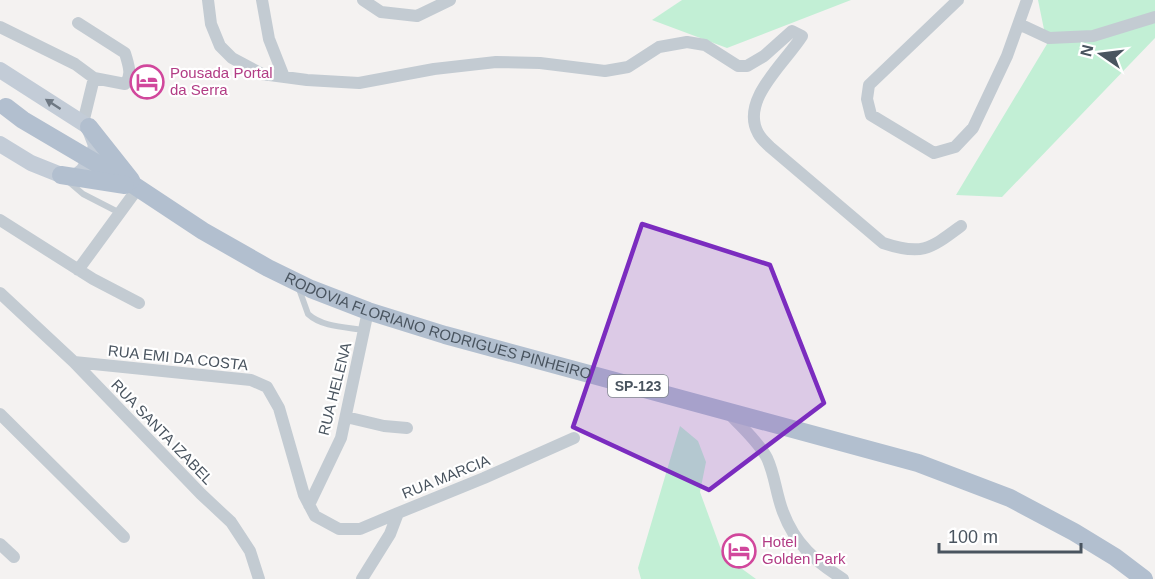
<svg xmlns="http://www.w3.org/2000/svg" width="1155" height="579" font-family="Helvetica,sans-serif">
<style>
.green{fill:#c2efd5}
.lines{fill:none;stroke-linecap:round;stroke-linejoin:round}
.lane{stroke:#c3cbd2;stroke-width:6}
.street{stroke:#c3cbd2;stroke-width:12}
.secondary{stroke:#c3ccd7;stroke-width:16}
.primary{stroke:#b2bfcf;stroke-width:18}
.oneway{fill:#6e7883}
.marked{fill:#7b2cbf;fill-opacity:0.2;stroke:#7b2cbf;stroke-width:4.5;stroke-linejoin:round}
.labels{text-anchor:middle;stroke-width:4.5;stroke-linejoin:round;paint-order:stroke}
.shield{fill:#fff;stroke:#80878f;stroke-width:1.5}
.shield-label{font-size:14px;font-weight:bold;fill:#49545f}
.hotel-label{font-size:15px;fill:#b23c85;stroke:#fff;text-anchor:start}
.street-label{font-size:15px;fill:#49545f;stroke:#fff}
</style>
<rect width="100%" height="100%" fill="#f4f2f1"/>
<path class="green" d="M682,0H851L727,48L652,20Z
M1038,0H1155V38L1002,197L956,195L1047,44Z
M680,426L698,441L706,462L700,492L723,555L756,579H641L638,568Z"/>
<g class="lines">
<path class="lane" d="M69,182L83,194L120,213
M298,286L308,314C322,327 345,327 364,330"/>
<path class="street" d="M208,0L211,24L220,46L232,58L262,74L307,80L359,83L434,69L496,62L540,63L605,71L628,67L659,47L687,42L705,45L738,66H747L764,56L792,31L802,36C785,63 740,100 758,133C761,139 766,143 770,147L883,243C922,256 930,249 961,226
M262,0L269,39L284,77
M363,0L381,12L417,16L450,0
M958,0L869,85L867,99L871,115L934,153L955,147L973,128L1007,56L1027,0
M78,23L125,53C128,64 133,75 125,84L94,78
M1019,24L1049,38L1093,36L1155,17
M0,27L75,64L94,78L83,123
M0,220L93,279L139,303
M78,270L138,188
M0,293L74,362L201,494L231,522L250,551L259,579
M74,362L251,380L267,387L279,408L304,495L315,516L339,529H360L398,513
M728,412C741,427 758,441 767,458C775,475 776,494 783,512C795,544 815,561 843,579
M0,414L124,537
M346,417L384,426L407,428
M309,505L341,438L368,311
M0,544L14,557
M362,579L390,534L398,513L484,478L574,438"/>
<path class="secondary" d="M0,70L89,127L96,145L94,154L83,171L78,175L71,177L61,175L31,163L0,144"/>
<g class="primary">
<path id="s1" d="M6,107L23,120L135,186L203,231L268,268L311,289L368,311L445,335L918,463L1010,498L1074,532L1115,557L1144,579"/>
<path d="M89,127L131,180"/>
<path d="M61,175L125,185"/>
</g>
</g>
<defs><path id="oneway-solid" d="M-6-.8H1V-3.2L6.5 0L1 3.2V.8H-6Z" transform="scale(1.5)"/></defs>
<use class="oneway" href="#oneway-solid" transform="translate(53 104) rotate(-147)"/>
<path class="marked" d="M642,224L770,265L824,403L709,490L573,427Z"/>
<defs>
<symbol id="hotel-ring" viewBox="-11 -11 22 22"><circle r="9.5" fill="#fff" stroke="#d1479c" stroke-width="1.5"/><path d="M-6-4.5h1.5V1H6V5H4.5V3h-9V5H-6ZM-4 0a1.8 1.8 0 1 1 3.6 0ZM.5 0V-2.5h3Q6-2.5 6 0Z" fill="#d1479c"/></symbol>
</defs>
<g fill-rule="evenodd">
<use href="#hotel-ring" x="128" y="63" width="38" height="38"/>
<use href="#hotel-ring" x="720" y="532" width="38" height="38"/>
</g>
<g class="labels">
<rect class="shield" x="608" y="375" width="60" height="22" rx="4.5"/>
<g class="shield-label">
<text x="638" y="391">SP-123</text>
</g>
<g class="hotel-label">
<text x="170" y="78">Pousada Portal<tspan x="170" dy="17">da Serra</tspan></text>
<text x="762" y="547">Hotel<tspan x="762" dy="17">Golden Park</tspan></text>
</g>
<g class="street-label">
<text dy="5" stroke="none"><textPath href="#s1" startOffset="488">RODOVIA FLORIANO RODRIGUES PINHEIRO</textPath></text>
<text transform="translate(178 358) rotate(6)" y="5">RUA EMI DA COSTA</text>
<text transform="translate(335 389) rotate(-76)" y="5">RUA HELENA</text>
<text transform="translate(162 432) rotate(46)" y="5">RUA SANTA IZABEL</text>
<text transform="translate(446 477) rotate(-22)" y="5">RUA MARCIA</text>
</g>
</g>
<g transform="translate(1101 54) rotate(284)" stroke="#ffffff" stroke-width="4.5" paint-order="stroke">
<path d="M0-4.5L10 22L0 15L-10 22Z" fill="#49545f"/>
<text y="-9" font-size="16" font-weight="bold" text-anchor="middle" fill="#49545f">N</text>
</g>
<path d="M939 543v9h142v-9" fill="none" stroke="#49545f" stroke-width="3"/>
<text x="948" y="543" font-size="18" fill="#49545f" stroke="#ffffff" stroke-width="4.5" paint-order="stroke">100 m</text>
</svg>
